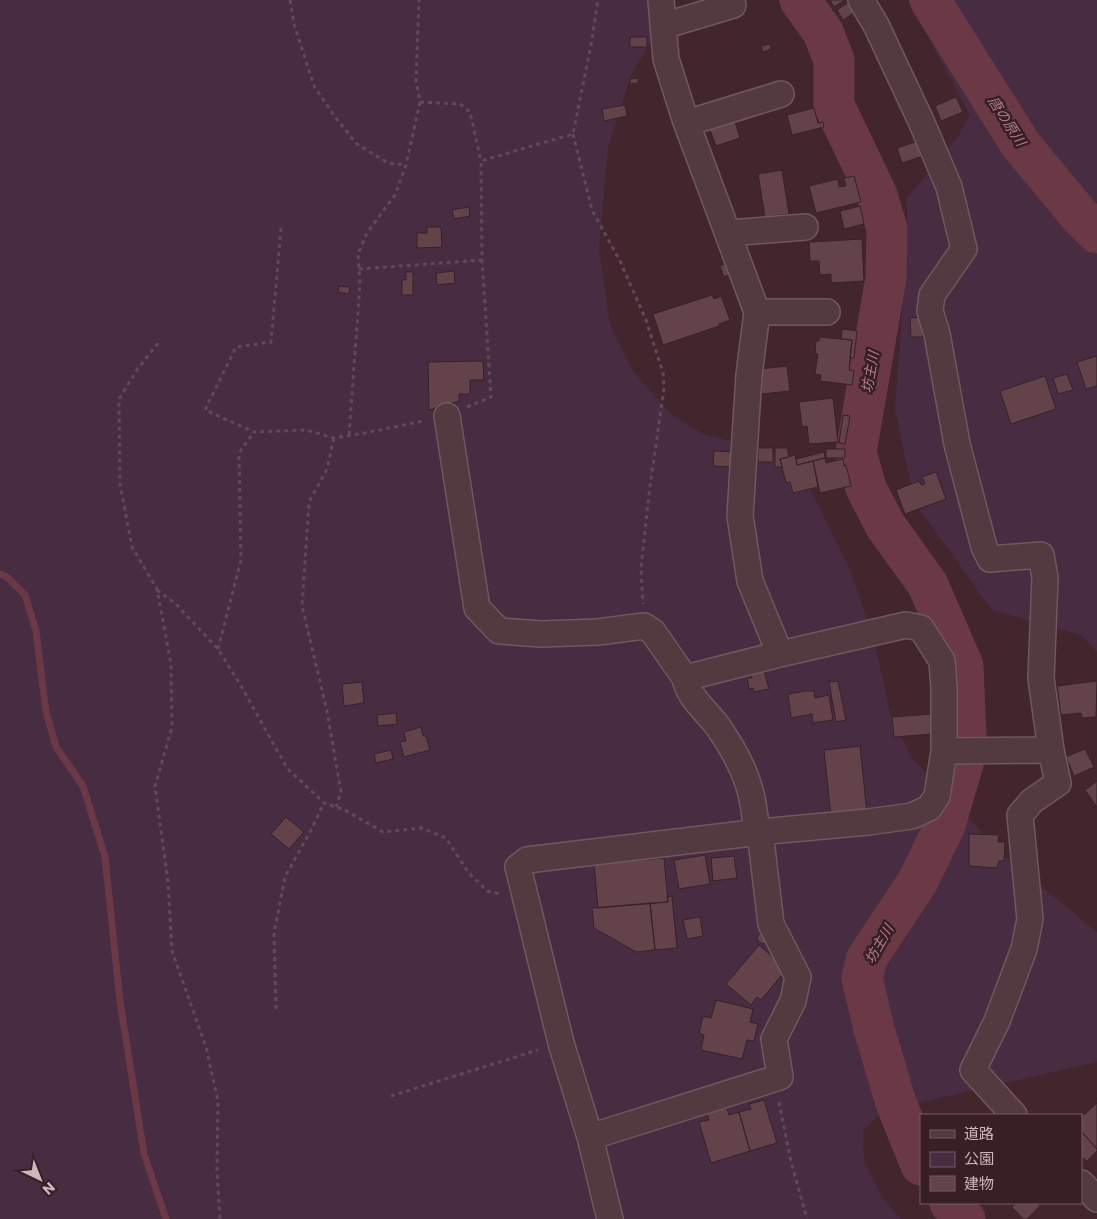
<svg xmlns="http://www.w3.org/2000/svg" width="1097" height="1219" font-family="Poppins,'Noto Sans JP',sans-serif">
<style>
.green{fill:#472c42}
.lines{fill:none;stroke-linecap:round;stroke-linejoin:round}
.stream{stroke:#6a3945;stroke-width:7}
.river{stroke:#6a3945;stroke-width:41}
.building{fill:#63424a;stroke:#392127}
.minor-casing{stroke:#6f585e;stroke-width:28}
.path{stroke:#62485b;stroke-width:3;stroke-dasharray:4 4;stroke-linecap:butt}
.minor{stroke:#523a40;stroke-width:25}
.labels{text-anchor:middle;stroke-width:5;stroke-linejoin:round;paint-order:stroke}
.water-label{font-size:14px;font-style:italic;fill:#b47e8c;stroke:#381f25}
</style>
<rect width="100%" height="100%" fill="#43262d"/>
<path class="green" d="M0,0H676L631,75L608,148L599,247L610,324L632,370L672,415L703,434L783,455L802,472L850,570L874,640L891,716L911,757L1004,856L1097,932V1062L883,1111L863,1131L864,1160L883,1199L901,1219H0Z
M908,0H1097V652L1081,635L992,610L915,503L895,410L907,244V198L959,135L970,115Z"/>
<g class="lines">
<path class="stream" d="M0,574L7,577L25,595L36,631L46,712L56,747L83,786L105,857L120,1001L144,1154L166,1219"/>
<path class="river" d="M800,0L823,32L834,60V105L877,195L887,229L886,278L856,452L866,488L885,525L928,585L963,666L966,737
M930,0L1021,145L1080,216L1097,233
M921,1165L896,1103L874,1029L862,978L867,958L918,881L945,825L964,760
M950,1203L965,1219"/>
</g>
<path class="building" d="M830,0H845L834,7Z
M852,0L858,10L843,20L837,10Z
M630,37H647V47H630Z
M770,44L771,49L763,52L761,46Z
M638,78V83L630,84V79Z
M956,97L963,112L941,121L935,106Z
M625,105L627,116L604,121L602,109Z
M814,108L818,123L823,122L824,127L792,135L787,115Z
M735,122L740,138L716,146L710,130Z
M921,140L926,155L902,163L897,148Z
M782,170L789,214L765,217L758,174Z
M854,176L861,202L816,213L809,186L838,179L839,187L846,186L844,178Z
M860,206L864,224L844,229L840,211Z
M469,207L470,216L454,219L452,210Z
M427,227H441L442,247L417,248V233H427Z
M862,239L864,281L831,283V274L820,275L819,261H810L809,242Z
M726,263L731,274L724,277L720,266Z
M454,271L455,283L437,285L436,273Z
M406,272H413V295H402V280H406Z
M339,286L350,287L349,294L338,292Z
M712,295L714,299L721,296L730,320L719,324V326L663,345L653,314Z
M922,317L923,337H911L910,318Z
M842,329L857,331L854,358H850L852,340L841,339Z
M820,337L852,340L849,370L854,371L852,385L820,381L821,375L815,374L818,354L815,353L816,341H819Z
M1097,356V386L1086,389L1077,362Z
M483,361L484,380H470V394H459V401L429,410L428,362Z
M787,366L790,391L762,394L760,369Z
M1067,374L1073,390L1058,394L1053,378Z
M1045,376L1056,409L1011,424L1000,391Z
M833,398L838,442L809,444L807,426L802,427L799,402Z
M843,415L850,416L845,444L839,443Z
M758,448H773V462H758Z
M775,448H787L789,457L780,459L782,467H775Z
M826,449H845V457L844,458H826Z
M714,451L733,452L732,467L713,466Z
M824,452L825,458L797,465L796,459Z
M795,455L797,465L813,461L818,487L793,493L790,482L786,483L780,459Z
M825,458L826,463L843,459L844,466L846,465L851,486L820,493L813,461Z
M936,472L946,499L905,514L896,490L919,481L921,485L925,484L922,477Z
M764,670L769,689L754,692L753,688L749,689L747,678H752L751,672Z
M838,681L846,720L836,722L829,682Z
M1097,681L1096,717L1082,718L1081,713L1061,715L1057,686Z
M362,682L364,703L344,706L342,684Z
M806,691H814L815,698L829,695L833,720L813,723L812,714L791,718L788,694Z
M396,713L397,724L378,726L377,715Z
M932,714L934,734L894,737L892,717Z
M421,727L423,736H426L430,750L404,757L400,742L406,741L404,732Z
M860,746L867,813L831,817L824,750Z
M1085,749L1094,767L1074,776L1066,757Z
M391,750L393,759L376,763L374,754Z
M1097,781V807L1085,790Z
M286,817L304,832L289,849L271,834Z
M969,834L999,835L998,842H1005L1004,861H999L997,868L969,866Z
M705,855L710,884L679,889L674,860Z
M734,856L737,878L713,881L711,858Z
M664,858L668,902L598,908L594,864Z
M672,896L677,948L655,950L650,903L668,902L667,897Z
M650,903L655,950L636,952L594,928L592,908Z
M700,917L703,936L687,939L683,920Z
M762,932L767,943L763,944L759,942L757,939L758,936Z
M759,945L787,969L761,1000L757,997L751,1005L726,984Z
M716,1000L753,1009L750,1022L758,1024L754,1041L747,1040L742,1059L701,1050L704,1035L699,1033L703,1016L711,1018Z
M764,1100L777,1143L750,1151L739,1112L751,1109L749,1104Z
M1097,1103V1149L1081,1131V1115H1078L1081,1112L1084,1115Z
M727,1108L729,1115L739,1112L750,1151L711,1163L699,1122L709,1120L707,1113Z
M1081,1131L1097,1149V1151L1087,1161L1081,1157Z
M1016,1203H1037L1040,1206L1027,1219H1023L1012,1207Z"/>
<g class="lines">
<defs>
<path id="minor" d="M661,0L666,59L685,119L757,312L749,375L740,516L750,581L780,654
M861,0L876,25L921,121L949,187L964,249L932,295L930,311L937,334L957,444L984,547L990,559L1041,555L1045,578L1041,678L1051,750L1058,783L1032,801L1020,815L1030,919L1024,949L997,1021L973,1070L1014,1115
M663,26L733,5
M687,123L781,94
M728,233L805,227
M757,312H827
M447,416L477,608L499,631L541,634L598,632L644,626L653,632L685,678L780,654L906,625L921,628L942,661L944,688V751L937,796L929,808L912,816L868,822L760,832L527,860L518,867L561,1043L590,1137L780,1077L774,1039L793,1001L798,977L771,924L760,832
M685,678C688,698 708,712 719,728C732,747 744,768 750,790C754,803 755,819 757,832
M944,751L1051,750
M590,1137L610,1219
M1081,1183L1097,1199"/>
</defs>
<use href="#minor" class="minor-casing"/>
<path class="path" d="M290,0L294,24L314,86L335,117L357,144L388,163L406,165
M420,102L460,104L470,112L481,161
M573,134L592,210L620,261L646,320L663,373L664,388L649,494L641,568L643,604
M281,228L271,342L236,347L205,410L254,432L306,430L334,438L365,433L423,421
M359,269L482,260
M158,343L137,370L119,399L120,484L132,547L157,589L171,664L172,727L155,786L168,882L172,951L206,1047L218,1101L217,1171L220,1219
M467,407L491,397L482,260L481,161L573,134L591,45L598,0
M349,435L360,284L358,254L367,233L395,195L406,165L420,102L416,80L419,0
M334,438L327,469L309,502L302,606L327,711L341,792L336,807
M157,590L176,604L218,649L241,686L287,768L324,803L345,810L383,832L422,828L446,838L468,872L487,891L501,894
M218,649L241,560L239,453L254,432
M276,1009L274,933L285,877L311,830L324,803
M391,1096L538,1050
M779,1102L791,1162L807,1219"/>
<use href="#minor" class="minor"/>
</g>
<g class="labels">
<g class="water-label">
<text transform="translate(1007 121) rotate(57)" y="5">唐の原川</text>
<text transform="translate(870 372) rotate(-80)" y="5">坊主川</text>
<text transform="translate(879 944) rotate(-60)" y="5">坊主川</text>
</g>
</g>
<rect x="920" y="1114" width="162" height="90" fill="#381f25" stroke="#735c61"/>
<rect x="930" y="1130" width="25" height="8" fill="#523a40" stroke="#735c61"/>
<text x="964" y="1139" font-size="15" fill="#ccb7bc">道路</text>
<rect x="930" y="1152" width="25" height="15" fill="#472c42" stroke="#735c61"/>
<text x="964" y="1164" font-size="15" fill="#ccb7bc">公園</text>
<rect x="930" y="1176" width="25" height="15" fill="#63424a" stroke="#735c61"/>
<text x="964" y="1189" font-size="15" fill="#ccb7bc">建物</text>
<g transform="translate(40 1179) rotate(137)" stroke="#381f25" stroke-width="4" paint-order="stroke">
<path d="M0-4L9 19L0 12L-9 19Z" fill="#ccb7bc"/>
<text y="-8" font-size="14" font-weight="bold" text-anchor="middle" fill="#ccb7bc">N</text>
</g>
</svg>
